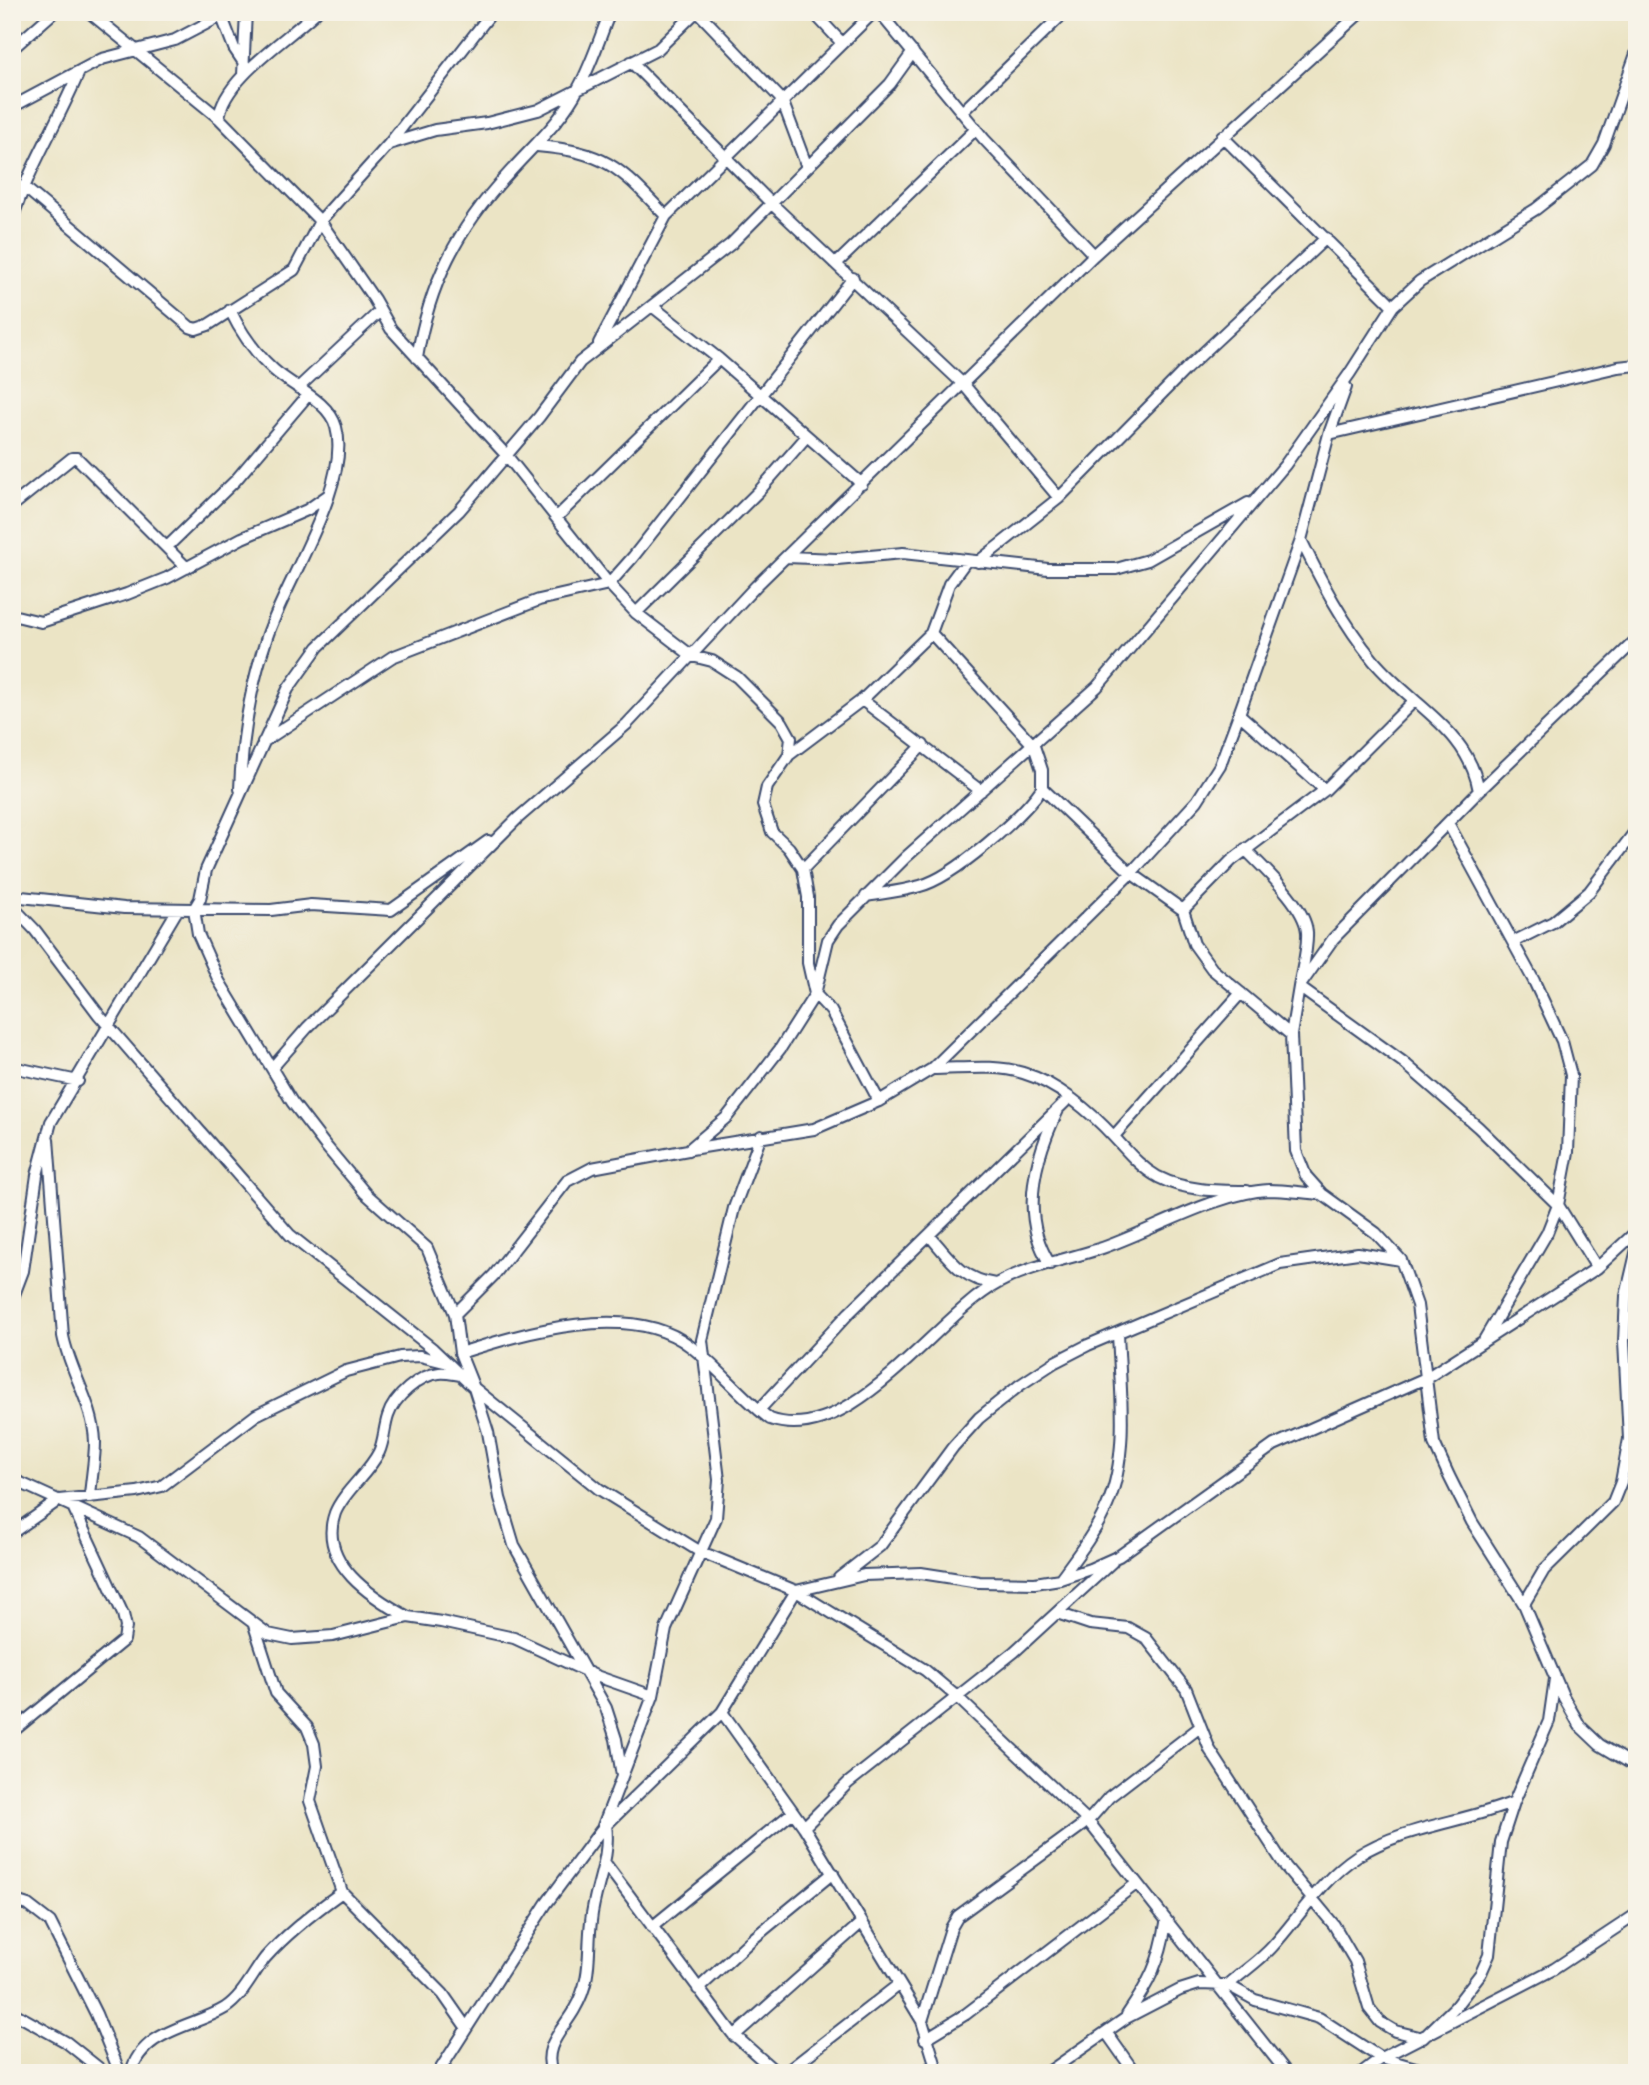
<svg xmlns="http://www.w3.org/2000/svg" width="1649" height="2085" font-family="Delius,sans-serif">
<style>
.lines{fill:none;stroke-linecap:round;stroke-linejoin:round}
.street-casing{stroke:#3a4a6d;stroke-width:14}
.street{stroke:#fff;stroke-width:10}
</style>
<rect width="100%" height="100%" fill="#f7f3e8"/>
<filter id="ink" filterUnits="userSpaceOnUse"><feTurbulence type="fractalNoise" baseFrequency=".0143" numOctaves="2"/><feDisplacementMap in="SourceGraphic" scale="14" xChannelSelector="R" yChannelSelector="G"/><feConvolveMatrix kernelMatrix="1 2 1 2 8 2 1 2 1" color-interpolation-filters="sRGB"/></filter>
<filter id="wash" filterUnits="userSpaceOnUse"><feTurbulence type="fractalNoise" baseFrequency=".00686" numOctaves="4" result="noise"/><feDisplacementMap in="SourceGraphic" scale="28" xChannelSelector="R" yChannelSelector="G"/><feGaussianBlur stdDeviation="1.57" result="paint"/><feColorMatrix in="noise" values="0 0 0 0 0 0 0 0 0 0 0 0 0 0 0 0 0 1.4 0 .05"/><feComposite in="paint" operator="in"/></filter>
<g filter="url(#wash)">
<rect width="100%" height="100%" fill="#ebe4c5"/>
</g>
<g filter="url(#ink)">
<g class="lines">
<defs>
<path id="street" d="M89,12L219,118L320,221L374,299L391,329L507,456L609,584L636,613L692,656L712,661L737,677L782,722L791,738L789,755
M220,12L234,48L244,63
M698,12L782,100L807,167
M813,12L841,42
M879,12L984,139L1094,255
M12,49L54,12
M913,52L890,84L731,244L580,362L539,417L459,511L318,647L288,689L206,870L200,899L194,909L198,934L219,981L292,1102L325,1145L365,1193L427,1248L455,1314L460,1353L474,1388L599,1489L699,1551L796,1591L925,1670L957,1697L1088,1821L1287,2073
M631,62L771,203L964,385L1059,498
M243,75L246,12
M12,107L102,59L175,40L221,16
M962,112L1065,12
M219,118C223,79 288,39 316,12
M1222,136L1393,306
M389,144L435,130L487,123L538,110L658,49L696,12
M537,146C607,152 620,168 666,216
M23,186L190,327L196,329L208,325L294,270L320,221L389,144L492,12
M12,220C28,169 58,122 79,72
M837,263L976,129
M652,306L719,359L862,484
M230,310C241,333 255,353 274,370C293,387 329,401 336,427C352,483 285,582 267,637C250,687 242,736 240,789
M599,343L666,216L874,12
M417,358C429,284 457,229 508,174C533,146 562,121 579,87C592,63 600,37 610,12
M298,388L380,311
M1329,434L1618,367L1637,365
M12,506L72,458H77L187,568
M558,516L719,359
M1301,540C1322,583 1343,623 1373,660C1411,706 1468,728 1479,791
M167,547L235,481L308,395
M787,557L837,559L903,553L1048,569H1116L1148,560L1248,503
M978,562L1059,498L1186,369L1326,238
M636,613L759,491L807,436
M12,615L41,622L127,594L167,578L242,538L307,510L327,496
M1637,639L1479,791L1333,939L1299,987L1291,1035L1296,1151L1306,1176L1322,1194L1376,1233L1401,1260L1417,1305L1434,1443L1449,1476L1472,1522L1524,1604L1563,1696L1580,1726L1600,1745L1637,1767
M862,700L981,791
M1239,714L1325,790
M263,742L392,657L539,600L609,584L633,557L853,278
M1042,788L1131,873L1183,910L1194,944L1212,969L1291,1035
M1448,823L1534,981L1562,1041L1571,1075L1568,1152L1558,1205L1547,1233L1484,1340
M1245,849C1263,868 1305,905 1307,932C1308,950 1302,969 1299,987L1403,1062L1478,1127L1558,1205L1597,1268
M803,869L923,745
M12,896L124,908L271,910L311,905L391,910L488,841
M866,896C884,893 903,891 920,886C954,877 1022,817 1042,788V770L1034,746L931,633
M12,906L35,930L99,1015L290,1235L433,1349L474,1388L488,1432L500,1498L514,1545L606,1708L616,1739L622,1776
M1183,910L1231,861L1325,790L1414,701
M1515,941L1553,922L1589,892L1637,829
M12,1067L78,1081
M272,1068L307,1028L518,818L627,724L756,586L1094,255L1361,12
M932,1069C962,1069 995,1064 1023,1073C1057,1083 1091,1112 1114,1137C1128,1152 1140,1167 1158,1177C1185,1191 1217,1191 1247,1191
M879,1101L831,1011L815,994L808,963V897L803,869L789,848L772,832L763,805L767,787L789,755L862,700L931,633L949,584L966,561
M1114,1136L1241,993
M48,1139L63,1336C70,1372 94,1405 95,1442C95,1460 91,1479 90,1497
M691,1149L814,1129L879,1101L932,1069L1131,873L1197,801L1220,765L1239,714L1301,540L1329,434L1346,387
M929,1235C950,1259 961,1279 995,1284
M1050,1264C1019,1216 1035,1157 1058,1110
M12,1300L23,1271L37,1175L51,1122L178,909
M455,1314L494,1275L567,1181L592,1168L688,1150L727,1117L780,1049L815,994L828,940L838,925L906,857L1097,687L1285,465L1350,373L1393,306L1420,281L1536,209L1592,165L1604,144L1637,51
M460,1353C523,1333 631,1300 690,1346C719,1368 741,1397 770,1419C851,1448 936,1316 998,1283C1029,1266 1065,1260 1099,1249C1148,1233 1217,1192 1269,1190C1286,1190 1304,1193 1322,1194
M759,1410L849,1313L1065,1102
M12,1479L139,1537L268,1634L292,1639L333,1636L408,1617L441,1622L514,1638L596,1676L653,1696
M12,1533L59,1500L137,1492L162,1486L256,1415L346,1371L400,1357L420,1356L444,1362
M839,1578L880,1546L953,1447L979,1418L1020,1385L1055,1362L1088,1345L1280,1264L1358,1253L1401,1260
M1060,1579C1077,1556 1095,1533 1107,1506C1130,1454 1120,1387 1118,1333
M1524,1604L1544,1570L1613,1502L1621,1482L1629,1439L1624,1341L1626,1296L1637,1249
M1057,1613L1090,1624L1128,1628L1146,1638L1186,1689L1210,1750L1285,1866L1334,1925L1355,1961L1369,2008L1380,2022L1395,2031L1423,2038
M408,1617C373,1598 317,1563 335,1513C344,1491 368,1474 379,1452C384,1441 384,1428 388,1416C394,1397 419,1375 439,1373C445,1372 453,1374 460,1375
M254,1625L276,1693L307,1727L314,1744L317,1766L310,1801L342,1892L443,1994L466,2027
M722,1712L804,1827L922,2021L938,2073
M12,1732L124,1640L126,1627L123,1614L74,1509
M603,1826L653,1696L666,1629L716,1518L719,1480L702,1340L734,1208L761,1136
M804,1827L848,1783L1014,1652L1112,1562
M605,1863L732,2033L777,2073
M12,1900L28,1905L50,1922L96,2014L120,2073
M652,1927L793,1812
M1228,1985C1242,1972 1260,1961 1273,1946C1300,1916 1322,1879 1357,1856C1404,1826 1463,1823 1514,1802
M698,1989L749,1942L833,1873
M12,2012L66,2042L105,2073
M1127,2015C1149,1983 1160,1962 1166,1923
M922,2021L951,1928L958,1916L1088,1821L1109,1797L1200,1727
M1106,2032L1135,2073
M734,2036L861,1923
M1423,2038L1455,2007L1481,1973L1489,1955L1501,1842L1514,1802L1549,1721L1555,1679
M925,2039L966,2014L1136,1884
M131,2073C141,2030 194,2027 225,2008C243,1996 252,1975 265,1958C288,1932 314,1912 342,1892
M438,2073L546,1904L601,1830L722,1712L796,1591L864,1575L921,1573L979,1582L1035,1583L1060,1579L1090,1569L1119,1556L1274,1445L1428,1377L1597,1268L1637,1231
M552,2073C542,2047 562,2031 574,2010C593,1978 587,1954 591,1921C594,1888 611,1859 606,1825
M785,2073L898,1985
M923,2073L935,2064
M1047,2073L1126,2018L1180,1990L1199,1984L1228,1985L1255,2000L1319,2018L1381,2058L1433,2073
M1361,2073L1381,2058L1554,1969L1637,1914
M1629,2073L1637,2067"/>
</defs>
<use href="#street" class="street-casing"/>
<use href="#street" class="street"/>
</g>
</g>
<rect width="1649" height="2085" fill="none" stroke="#f7f3e8" stroke-width="42"/>
</svg>
